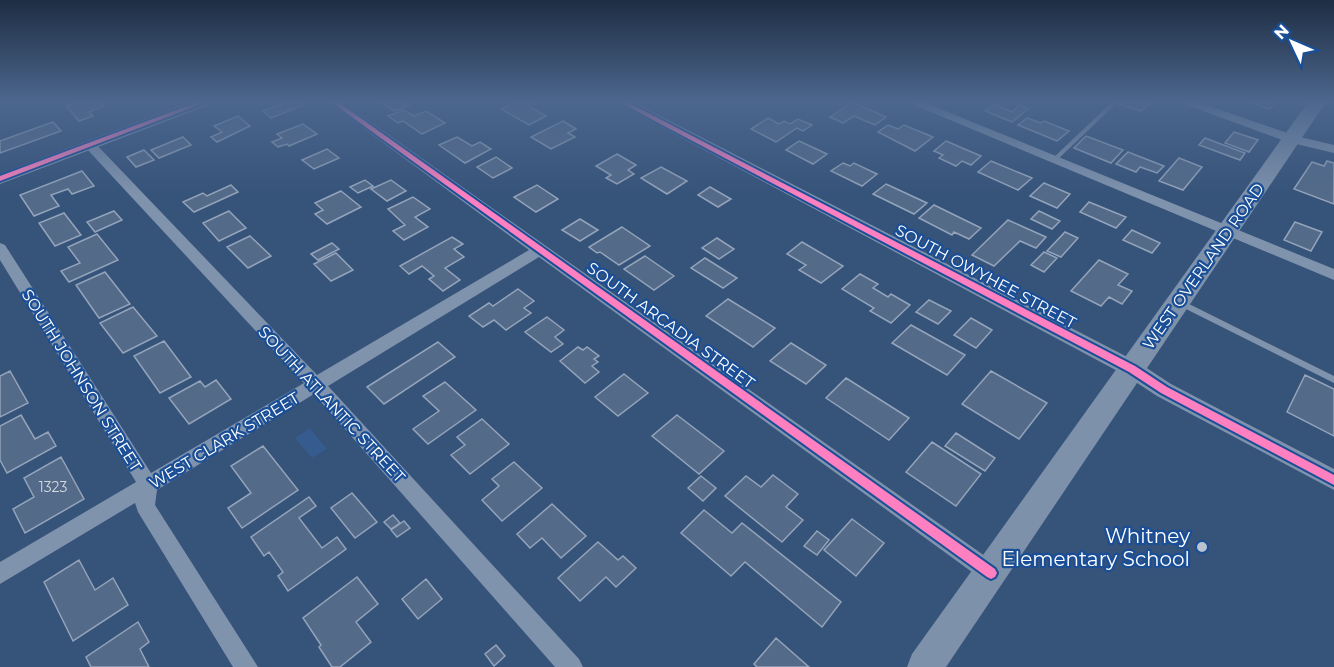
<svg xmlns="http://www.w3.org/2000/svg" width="1334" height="667" font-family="Montserrat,sans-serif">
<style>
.water{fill:#365b8e}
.building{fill:#536a89;stroke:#94a4ba;stroke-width:1.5}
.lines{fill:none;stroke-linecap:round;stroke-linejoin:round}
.service{fill:#8093ad;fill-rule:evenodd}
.minor{fill:#8093ad;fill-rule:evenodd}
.tertiary{fill:#8093ad;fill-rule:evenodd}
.primary{fill:#7d91ab;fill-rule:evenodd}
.cycleway-casing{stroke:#1a4e96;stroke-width:4}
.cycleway{fill:#ff80c0;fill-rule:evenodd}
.poi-dot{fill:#b9c3d0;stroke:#1a4e96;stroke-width:2}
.labels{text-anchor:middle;stroke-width:4.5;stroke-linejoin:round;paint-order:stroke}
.number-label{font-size:14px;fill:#d4dae2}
.street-label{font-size:16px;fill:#fff;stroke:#1a4e96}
.near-poi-label{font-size:20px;fill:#fff;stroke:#1a4e96;text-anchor:end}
</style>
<rect width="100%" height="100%" fill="#36537a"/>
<path class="water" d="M310,428L327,449L312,458L295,438Z"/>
<path class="building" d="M79,102H100L104,106L89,112L93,116L79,121L66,106Z
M286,102H301L304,105L271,118L263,111Z
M380,102H406L410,105L394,111Z
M516,102H534L528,106L546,116L529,125L501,109Z
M852,102L886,117L875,125L854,116L843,123L830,117Z
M1121,102H1151L1141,111L1119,104Z
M1249,102H1275L1270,109Z
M994,104L1012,112L1020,105L1028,109L1012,122L985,111Z
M404,110L414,116L426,111L445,123L422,134L403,121L398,123L388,116Z
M238,116L250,126L217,142L211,137L222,132L214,126Z
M768,118L779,124L784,121L790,124L798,119L812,125L803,131L797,128L776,142L751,129Z
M1027,118L1041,123L1044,121L1069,131L1057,141L1018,125Z
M563,121L576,129L568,133L575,137L551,149L531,137Z
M53,122L61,131L0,153V141Z
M303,124L317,134L289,146L287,144L278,147L272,142L282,138L277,134Z
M888,125L898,129L904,125L933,137L915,151L878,132Z
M1234,132L1258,140L1249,152L1225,143Z
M1086,136L1123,150L1111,163L1074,148Z
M183,137L191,145L159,158L151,150Z
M457,137L472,146L480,142L491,149L465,163L439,145Z
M1205,138L1245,153L1240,160L1199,145Z
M799,141L827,154L813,164L786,150Z
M946,141L981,156L971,165L962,161L956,166L939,158L943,155L934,151Z
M327,149L339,158L314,169L302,160Z
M144,150L154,160L136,167L127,157Z
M1128,152L1164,166L1157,173L1140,167L1136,172L1116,164Z
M617,154L636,165L628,170L634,174L617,184L606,178L611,175L596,166Z
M496,157L512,168L493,178L477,167Z
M1179,158L1202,167L1183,190L1159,181Z
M991,161L1032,178L1018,190L978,172Z
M1327,161L1334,163V204L1294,189L1312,162L1324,166Z
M843,163L850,166L854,163L877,174L862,186L831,171Z
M661,167L687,181L667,194L641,178Z
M82,171L94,186L72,194L68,189L51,195L59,206L34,216L20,195Z
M365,180L373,186L358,193L350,187Z
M391,180L406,191L387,201L371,189Z
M1044,183L1070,194L1057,208L1030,196Z
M886,184L927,203L914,214L873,194Z
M231,185L238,192L194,212L183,202L203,193L207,196Z
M537,185L558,199L536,212L514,197Z
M710,187L731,199L718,207L698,195Z
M341,191L361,207L327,224L315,214L323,210L315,203Z
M413,197L430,209L415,217L428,227L404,240L393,231L405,225L388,209Z
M1089,202L1126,217L1116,228L1080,212Z
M934,205L981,228L969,239L954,232L952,235L919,218Z
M114,211L122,220L95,232L87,222Z
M229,211L246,228L219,241L203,223Z
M1039,211L1060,221L1052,229L1031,219Z
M64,213L81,235L55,246L39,223Z
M580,219L598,230L580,241L562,230Z
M1008,220L1046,237L1036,248L1020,241L994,266L972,255Z
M1295,222L1322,232L1311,251L1284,240Z
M622,227L650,246L619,265L600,252L597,253L589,247Z
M1132,230L1160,243L1152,253L1123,240Z
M1065,232L1078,238L1061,257L1047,251Z
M97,234L118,260L69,282L61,271L80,263L68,247Z
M250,236L271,256L248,268L227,247Z
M452,237L463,244L454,249L464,257L445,268L460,280L443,291L429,279L434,276L422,266L409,274L400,266Z
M717,238L734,249L719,259L702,248Z
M802,242L843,266L821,283L799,270L806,265L787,254Z
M332,243L339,249L318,260L311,254Z
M1044,252L1057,258L1044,272L1031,265Z
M336,253L353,270L331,281L314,264Z
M645,256L674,276L654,290L624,269Z
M705,258L737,278L723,288L691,268Z
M1099,260L1128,274L1118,285L1132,291L1122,304L1109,297L1101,306L1071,291Z
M105,272L130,304L99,318L76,285Z
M860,274L878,284L873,288L888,297L891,294L910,305L891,323L870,311L874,308L842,289Z
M518,289L534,301L524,308L531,313L506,330L494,320L483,327L469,316L489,303L493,306Z
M728,299L775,328L753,347L706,316Z
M929,300L951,311L938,324L916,312Z
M133,307L157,336L123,353L100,323Z
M547,317L564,330L555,337L563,344L551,352L525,332Z
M971,318L992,330L976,348L954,335Z
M911,325L965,355L947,375L892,343Z
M164,341L191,377L160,393L134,356Z
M438,342L455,357L384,404L367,387Z
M791,343L826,365L806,384L770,361Z
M578,347L583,350L587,347L599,356L594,359L598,362L592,366L599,372L585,383L560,361Z
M10,371L28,403L0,417V376Z
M991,371L1047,403L1019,439L962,404Z
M624,374L648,393L618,416L595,397Z
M1305,375L1334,389V436L1287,412Z
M846,378L909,418L889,440L826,398Z
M216,380L231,399L189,424L169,398L200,381L205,387Z
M445,382L476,410L428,444L413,429L439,411L423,396Z
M21,415L35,439L48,432L56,446L7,473L0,460V426Z
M677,415L724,451L699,474L652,436Z
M482,419L509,444L470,474L451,455L465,445L457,437Z
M956,433L995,458L985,471L945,446Z
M932,442L981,474L956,506L906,472Z
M263,446L298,490L242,528L228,508L251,493L231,466Z
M61,457L84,499L25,533L13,509L34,497L24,478Z
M514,462L542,488L502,521L482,500L499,486L492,479Z
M773,475L798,494L786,507L803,520L782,542L725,496L746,476L761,487Z
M701,476L716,488L703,501L688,488Z
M352,493L377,522L355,538L331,508Z
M309,497L316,506L299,518L322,548L337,537L346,549L288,591L278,576L283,572L269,552L264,556L251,537Z
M552,504L586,536L561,558L542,538L530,548L517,534Z
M704,510L732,533L742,523L841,602L822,627L745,562L731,576L681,533Z
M393,515L400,523L391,529L384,522Z
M852,519L884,543L856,576L824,550Z
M404,521L410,528L397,537L391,530Z
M817,531L829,540L817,555L804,546Z
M598,542L618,560L623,556L636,568L616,587L606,577L580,601L558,578Z
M79,560L95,590L113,578L128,605L73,641L44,582Z
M357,577L378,604L356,622L371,642L340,667H332L319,647L321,645L303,618Z
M426,579L442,599L418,619L402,599Z
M138,622L149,642L140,649L149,667H91L86,657Z
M776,638L809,667H757L754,664Z
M496,645L505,656L494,666L485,654Z"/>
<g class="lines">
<path class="service" d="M1112,102H1118L1056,161H1052V159Z
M1179,299L1334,376V383L1176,304L1175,302Z"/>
<path class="minor" d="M328,102H342L999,566L1002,573L999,580L991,583L983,580L539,257L328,386L579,659L583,667H555L314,394L157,490L155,505L258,667H233L138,512L135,503L0,584V562L136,482L0,260V243L5,245L151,473L304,383L86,148L84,145L86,142H94L317,375L529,250Z
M907,102H923L1334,269V280Z
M1179,102H1197L1296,136L1334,145V153L1288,142Z"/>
<path class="tertiary" d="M191,102H211L209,105L0,184V174Z
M615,102H633L1139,363L1171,384L1334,469V490L1157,396L1125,375Z"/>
<path class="primary" d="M1308,102H1326L946,667H907L912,654Z"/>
<defs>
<path id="cycleway" d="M198,102H207L0,181V176Z
M331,102H338L995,569L997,573L995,577L991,579L987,577Z
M619,102H627L1135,366L1167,387L1334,475V485L1161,393L1129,372Z"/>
</defs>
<use href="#cycleway" class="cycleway-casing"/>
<use href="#cycleway" class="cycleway"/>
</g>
<linearGradient id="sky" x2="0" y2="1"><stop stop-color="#1e2e43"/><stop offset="0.52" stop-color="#4c668d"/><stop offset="1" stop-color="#4c668d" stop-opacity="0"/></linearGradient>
<rect width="1334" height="195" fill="url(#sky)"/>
<circle class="poi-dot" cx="1202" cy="547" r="6"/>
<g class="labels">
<g class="number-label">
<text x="53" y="492">1323</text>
</g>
<g class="street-label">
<text transform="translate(1203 266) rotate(-55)" y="6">WEST OVERLAND ROAD</text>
<text transform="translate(986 276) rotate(28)" y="6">SOUTH OWYHEE STREET</text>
<text transform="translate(671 325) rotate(36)" y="6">SOUTH ARCADIA STREET</text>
<text transform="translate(82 380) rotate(58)" y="6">SOUTH JOHNSON STREET</text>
<text transform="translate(332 404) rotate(47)" y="6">SOUTH ATLANTIC STREET</text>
<text transform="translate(224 440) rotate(-31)" y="6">WEST CLARK STREET</text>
</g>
<g class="near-poi-label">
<text x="1190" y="543">Whitney<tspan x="1190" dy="23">Elementary School</tspan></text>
</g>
</g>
<g transform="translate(1292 42) rotate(314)" stroke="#1a4e96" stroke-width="4.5" paint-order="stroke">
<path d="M0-4.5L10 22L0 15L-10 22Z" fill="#ffffff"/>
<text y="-9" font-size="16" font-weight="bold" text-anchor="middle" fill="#ffffff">N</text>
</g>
</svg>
